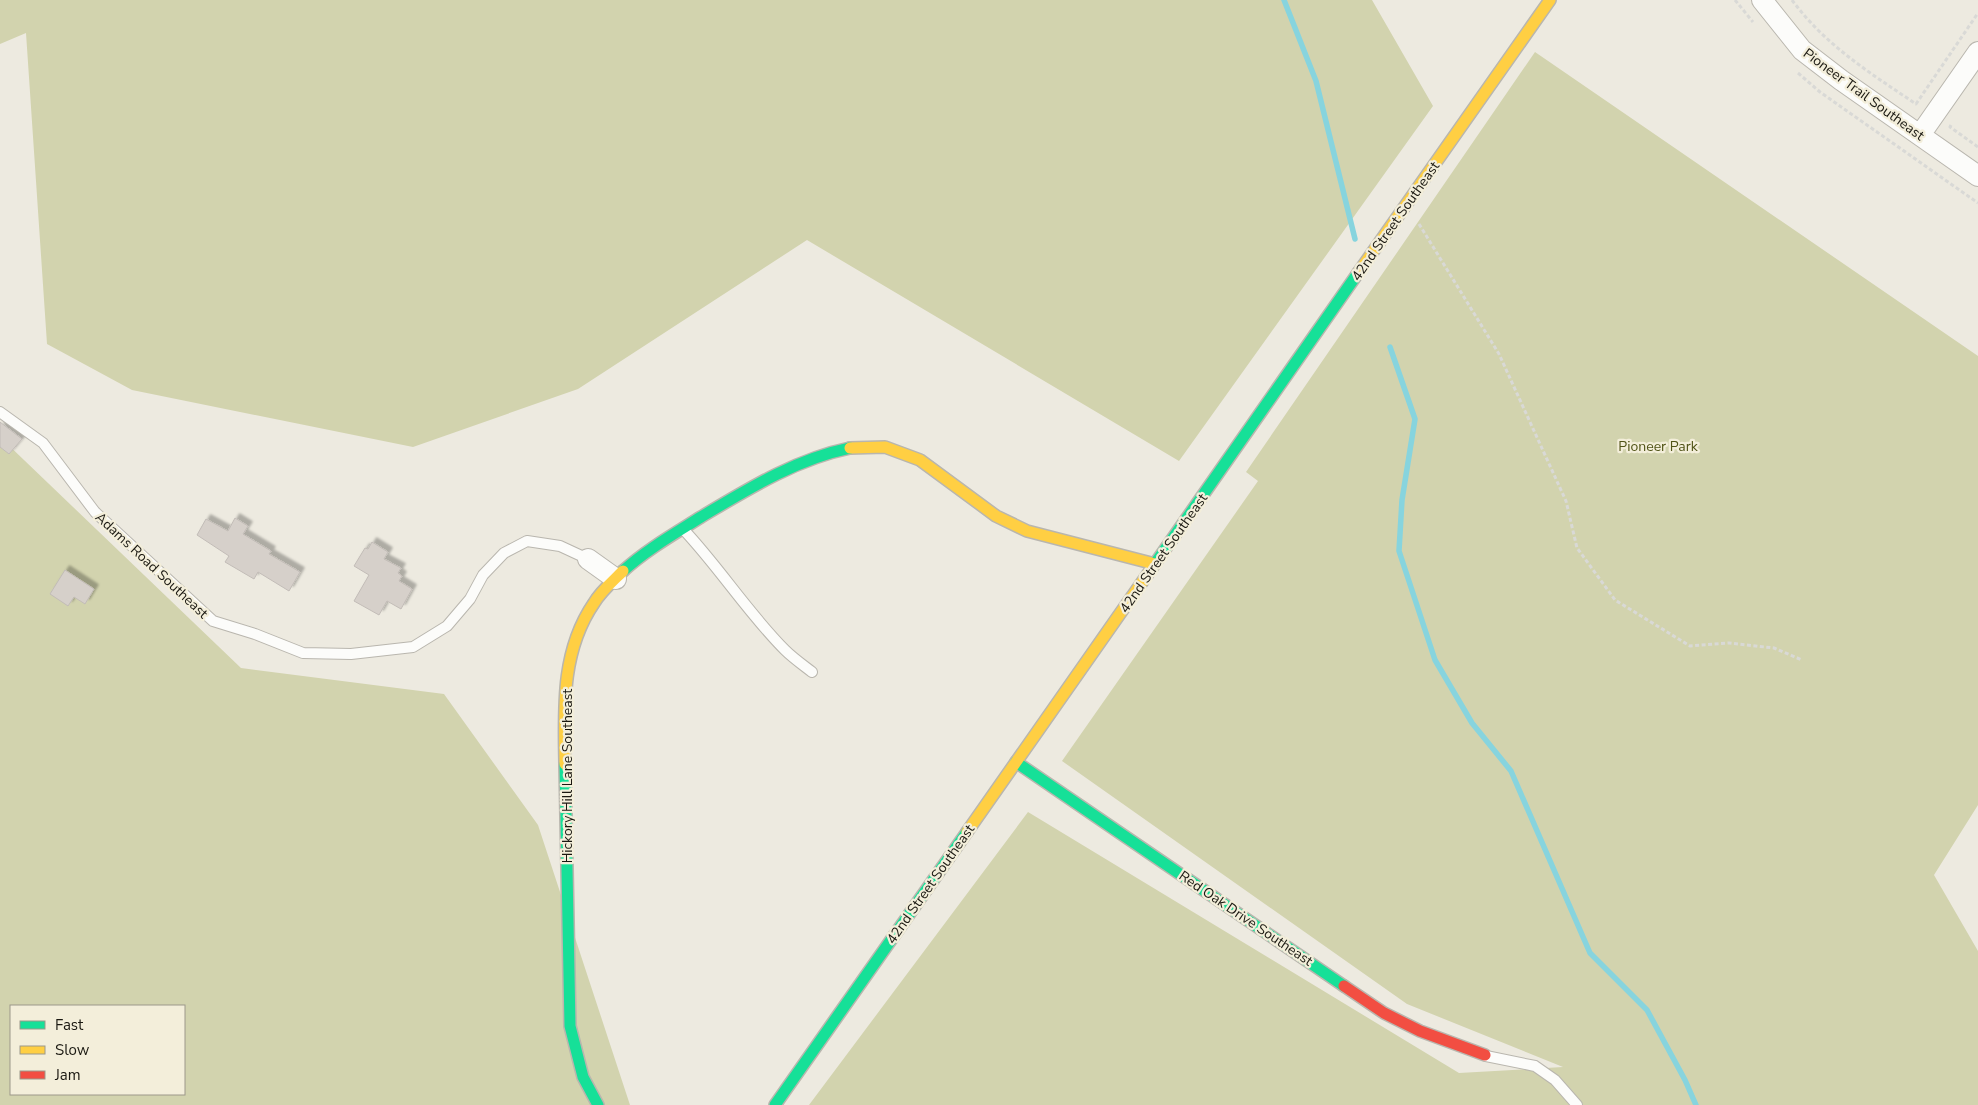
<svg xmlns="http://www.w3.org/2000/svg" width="1978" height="1105" font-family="'Nunito Sans',sans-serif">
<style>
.green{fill:#d2d3ae;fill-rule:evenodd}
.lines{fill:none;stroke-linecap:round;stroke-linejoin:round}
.stream{stroke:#87d4de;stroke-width:5.5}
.building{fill:#d6d0ca;stroke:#c2bcb7;filter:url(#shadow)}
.lane-casing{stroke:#b9b6ae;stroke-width:12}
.street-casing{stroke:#b9b6ae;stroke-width:22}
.fast-casing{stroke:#b9b6ae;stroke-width:14}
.slow-casing{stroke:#b9b6ae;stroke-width:14}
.jam-casing{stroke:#b9b6ae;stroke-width:14}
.path{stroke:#d9d9d6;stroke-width:3;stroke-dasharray:4 2.5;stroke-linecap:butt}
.lane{stroke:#fcfcfa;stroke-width:10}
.street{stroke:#fcfcfa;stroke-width:20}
.fast{stroke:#16e098;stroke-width:11}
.slow{stroke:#ffcf43;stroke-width:11}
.jam{stroke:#f24e42;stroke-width:11}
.labels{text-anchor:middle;stroke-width:4.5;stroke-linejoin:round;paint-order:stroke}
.street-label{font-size:14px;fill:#1a1811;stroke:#f3eeda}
.park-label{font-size:14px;fill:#515418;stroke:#f3eeda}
</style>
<defs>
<filter id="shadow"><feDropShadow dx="4.5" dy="-4.5" stdDeviation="1" flood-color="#0004"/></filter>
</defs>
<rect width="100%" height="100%" fill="#edeae0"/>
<path class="green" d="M0,0H1372L1433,106L1179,461L807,240L578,389L413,447L132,390L47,344L26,33L0,44Z
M1535,52L1978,356V805L1934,875L1978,951V1105H809L1028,812L1459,1073L1563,1067L1407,1004L1062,761L1258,481L1246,472Z
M0,437L241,668L444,694L538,825L630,1105H0ZM11,1006H184V1094H11Z"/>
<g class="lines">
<path class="stream" d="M1284,0L1316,81L1355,239
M1390,347L1415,419L1402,500L1399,551L1435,660L1472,723L1511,771L1590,953L1647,1010L1685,1080L1696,1105"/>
</g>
<path class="building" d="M0,422L22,439L9,454L0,447Z
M235,518L248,526L243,534L271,551L269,554L300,572L289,591L258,572L254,579L225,562L229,556L197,535L206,519L228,531Z
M372,542L388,552L384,559L401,568L398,573L402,576L399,581L412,589L401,609L387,601L379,615L354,601L369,575L354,566L365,548L368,549Z
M65,570L94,589L85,604L74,597L68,606L50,594Z"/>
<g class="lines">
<defs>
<path id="lane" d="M0,412L43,443L95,512L213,621L255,634L303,653L351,654L413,647L447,626L470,599L483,575L504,553L527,541L560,546L588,559
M683,529C719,567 748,613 785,650C793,658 803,665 812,672
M1486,1056L1535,1066L1555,1080L1577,1105"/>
<path id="street" d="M1762,0L1802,50L1841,80L1978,176
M1920,135L1978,52
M588,559L616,579"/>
<path id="fast" d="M1152,568L1358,273
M623,571C646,550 674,534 701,517C748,489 796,459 850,448
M1016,762L1344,986
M565,764L570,1026L583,1077L598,1105
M775,1105L967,832"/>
<path id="slow" d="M1358,273L1550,0
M850,448L885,447L920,460L996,516L1027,531L1155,564
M565,764C564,708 561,651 594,603C601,591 613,581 623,571
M967,832L1152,568"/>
<path id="jam" d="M1344,986L1384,1013L1420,1031L1485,1055"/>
</defs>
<use href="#lane" class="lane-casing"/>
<use href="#street" class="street-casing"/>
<use href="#fast" class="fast-casing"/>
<use href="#slow" class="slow-casing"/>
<use href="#jam" class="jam-casing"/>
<path class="path" d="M1735,0L1753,22
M1792,0C1825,45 1870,73 1916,104L1978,13
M1798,73L1820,92L1978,203
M1951,125L1950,127L1978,147
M1419,224L1499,354L1566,501L1577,548L1615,600L1690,646L1729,643L1774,648L1802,660"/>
<use href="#lane" class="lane"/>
<use href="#street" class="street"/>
<use href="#fast" class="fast"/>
<use href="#slow" class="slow"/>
<use href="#jam" class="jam"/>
</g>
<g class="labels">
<g class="street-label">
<text transform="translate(1864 94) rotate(36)" y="5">Pioneer Trail Southeast</text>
<text transform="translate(1395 221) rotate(-55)" y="5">42nd Street Southeast</text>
<text transform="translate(1163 553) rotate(-55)" y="5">42nd Street Southeast</text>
<text transform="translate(152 565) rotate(43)" y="5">Adams Road Southeast</text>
<text transform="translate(567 776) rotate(-90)" y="5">Hickory Hill Lane Southeast</text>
<text transform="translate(930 884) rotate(-55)" y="5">42nd Street Southeast</text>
<text transform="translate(1246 918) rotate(34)" y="5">Red Oak Drive Southeast</text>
</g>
<g class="park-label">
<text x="1658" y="451">Pioneer Park</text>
</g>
</g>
<rect x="10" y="1005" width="175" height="90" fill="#f3eeda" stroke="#9c988a"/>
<rect x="20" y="1021" width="25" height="8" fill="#16e098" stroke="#9c988a"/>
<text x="55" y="1030" font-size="15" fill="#1a1811">Fast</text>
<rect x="20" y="1046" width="25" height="8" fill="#ffcf43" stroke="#9c988a"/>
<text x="55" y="1055" font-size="15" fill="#1a1811">Slow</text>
<rect x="20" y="1071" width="25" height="8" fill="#f24e42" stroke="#9c988a"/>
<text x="55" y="1080" font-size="15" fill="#1a1811">Jam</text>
</svg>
